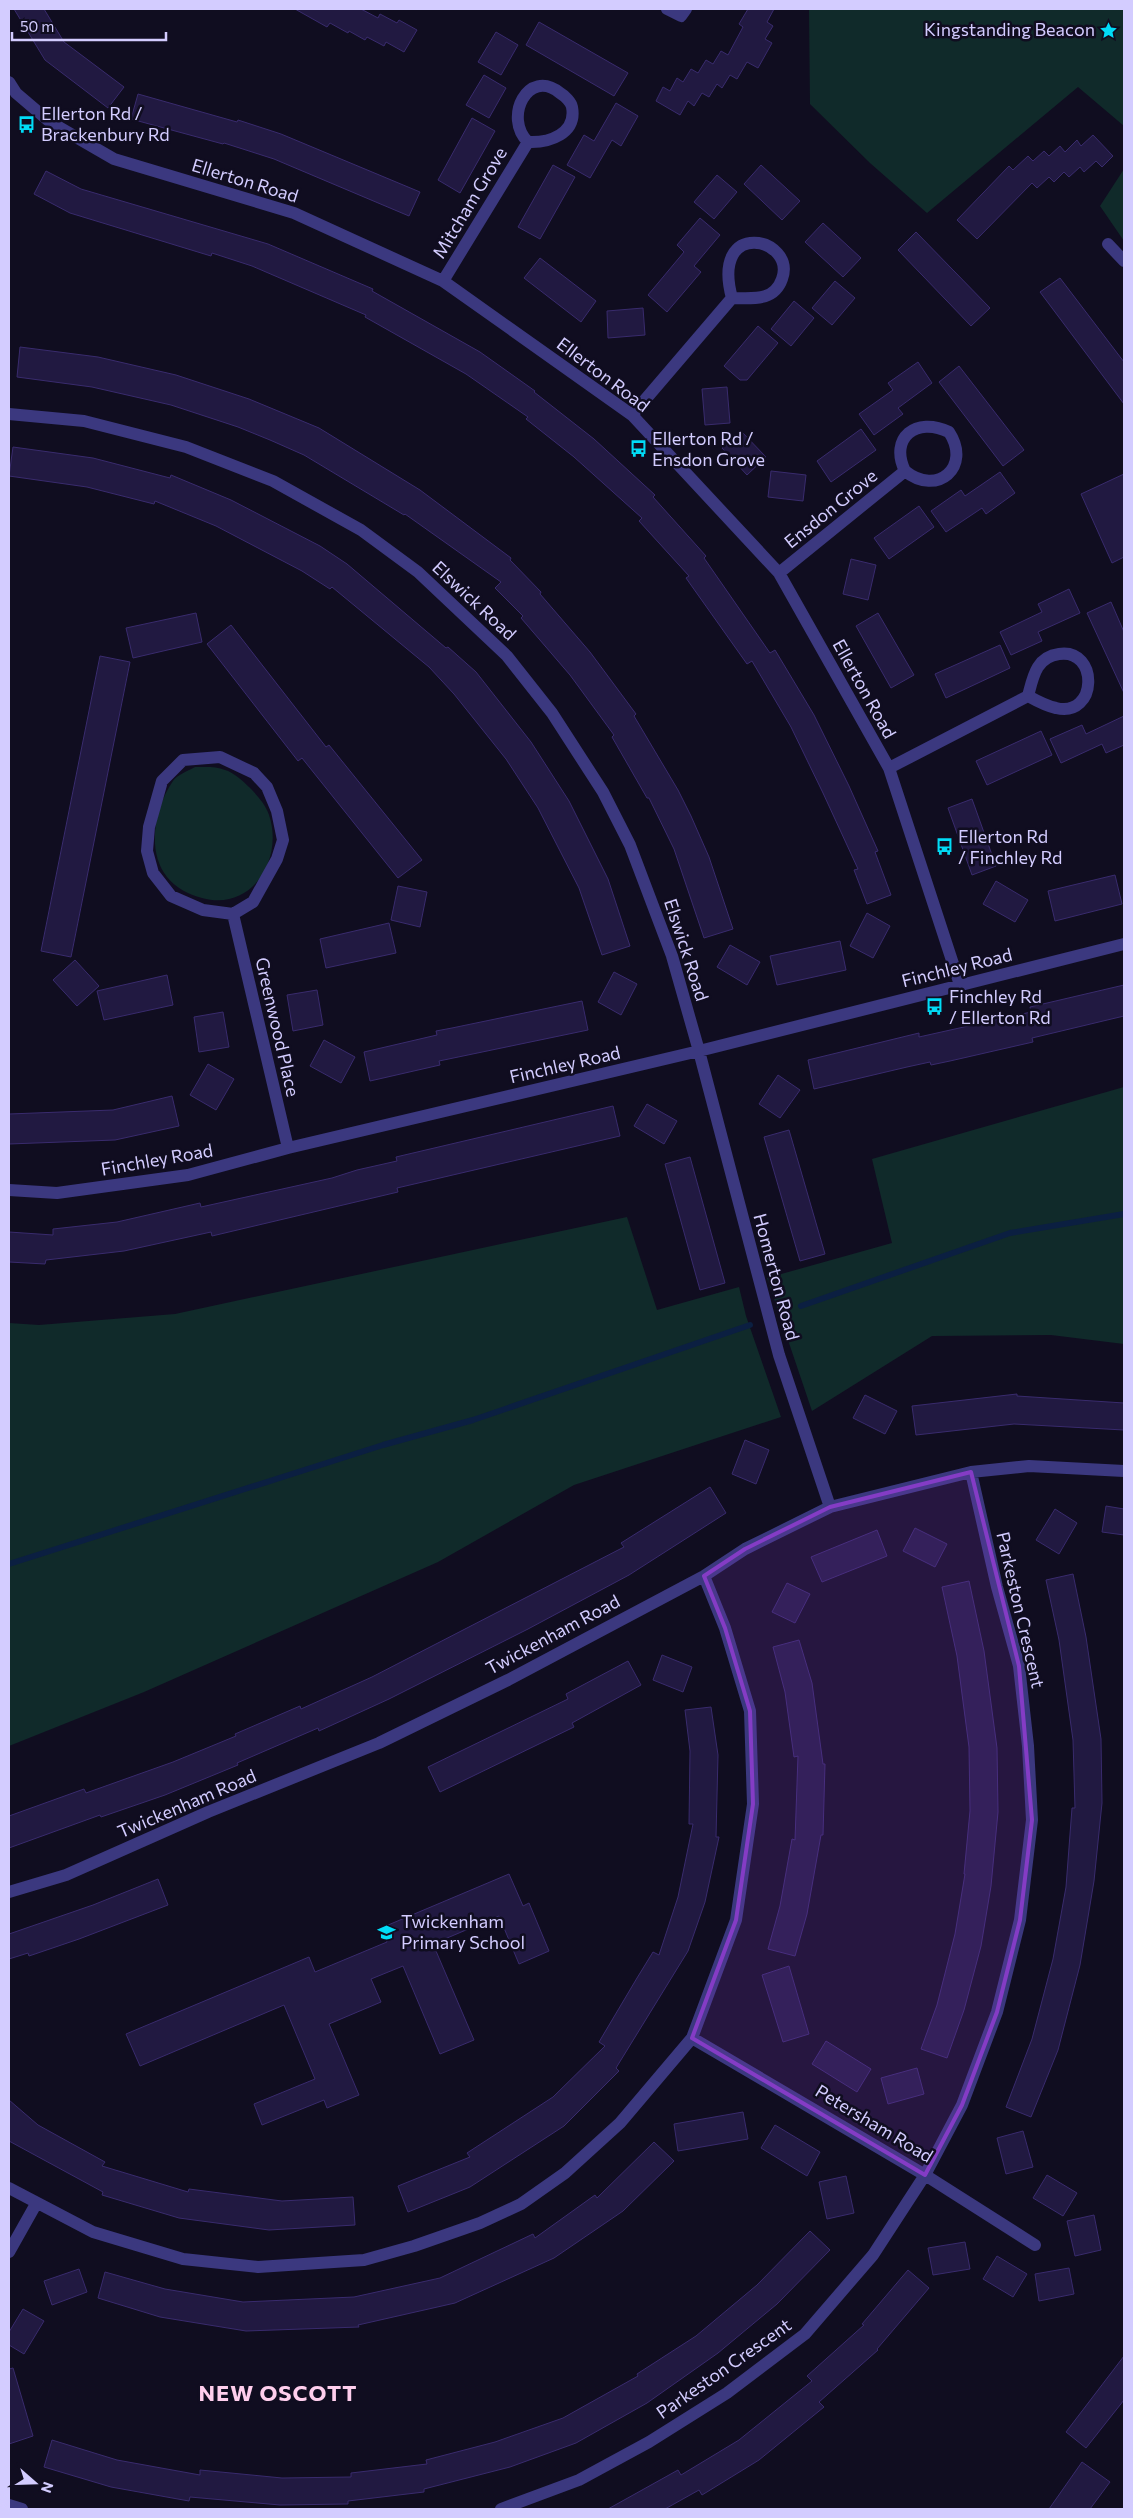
<svg xmlns="http://www.w3.org/2000/svg" width="1133" height="2518" font-family="Commissioner,sans-serif">
<style>
.green{fill:#102a2a}
.lines{fill:none;stroke-linecap:round;stroke-linejoin:round}
.stream{stroke:#0b1f41;stroke-width:6}
.building{fill:#211941;stroke:#392b6d}
.minor{stroke:#3b387f;stroke-width:12}
.marked{fill:#843cc5;fill-opacity:0.2;stroke:#843cc5;stroke-width:4;stroke-linejoin:round}
.labels{text-anchor:middle;stroke-width:5;stroke-linejoin:round;paint-order:stroke}
.poi-label{font-size:18px;fill:#d3ccff;stroke:#100d20;text-anchor:start}
.street-label{font-size:18px;fill:#d3ccff;stroke:#100d20}
.district-label{font-size:22px;font-weight:bold;letter-spacing:1px;fill:#ffceed;stroke:#100d20}
</style>
<rect width="100%" height="100%" fill="#100d20"/>
<path class="green" d="M809,9H1124V126L1078,87L927,213L870,163L810,104Z
M1124,169V241L1100,206Z
M195,767C205,767 216,766 225,770C233,772 243,781 249,787C257,795 266,805 269,815C284,859 252,912 202,898C188,894 177,889 167,877C146,851 155,807 173,781C177,775 188,771 195,767Z
M1124,1087V1344L1051,1335L932,1336L812,1411L767,1278L892,1243L872,1159Z
M627,1217L657,1310L739,1287L746,1316L781,1417L574,1485L438,1562L144,1692L9,1746V1323L39,1325L175,1314Z"/>
<g class="lines">
<path class="stream" d="M801,1306L1010,1233L1124,1214
M9,1564L383,1445L473,1420L750,1325"/>
</g>
<path class="building" d="M14,9H44L64,42L124,87L108,108L45,60Z
M295,9H361L378,18L380,14L397,23L399,20L417,30L404,52L386,42L384,46L367,37L365,40L349,31L348,33L330,23L327,27Z
M748,9H774L767,22L773,26L765,39L772,43L758,68L747,62L737,79L730,75L722,88L717,84L709,97L702,93L694,106L688,101L680,115L656,101L663,87L670,91L677,78L683,82L691,69L698,73L706,60L713,64L721,51L728,55L743,27L739,24Z
M539,22L628,73L614,96L526,45Z
M496,32L518,45L501,75L478,62Z
M484,75L506,88L489,118L466,105Z
M138,94L237,122L238,120L281,134L420,192L409,216L274,159L224,143L223,144L131,119Z
M616,103L638,116L621,146L612,140L590,178L567,165L584,135L594,141Z
M472,118L495,131L460,193L438,180Z
M1093,135L1113,156L1102,167L1096,161L1084,172L1080,167L1069,177L1064,172L1054,182L1049,177L1037,188L1032,183L977,239L957,220L1009,166L1013,170L1028,156L1033,161L1044,151L1049,156L1060,146L1065,152L1077,140L1081,146Z
M553,165L575,177L540,239L518,227Z
M761,165L800,201L782,220L744,184Z
M46,171L81,189L268,244L373,289L372,291L480,352L535,391L534,392L594,439L655,495L653,497L706,556L704,558L770,653L775,650L814,715L849,786L878,851L875,852L891,895L867,904L854,870L858,869L823,793L791,727L752,661L747,664L686,578L689,576L639,521L642,518L574,457L526,419L528,417L466,374L365,317L366,315L252,266L212,253L211,256L70,213L34,194Z
M717,175L737,192L714,219L694,202Z
M700,218L720,235L694,266L701,272L667,312L648,295L684,252L677,245Z
M823,223L861,258L843,277L805,242Z
M916,232L990,308L971,326L898,250Z
M540,258L596,301L581,322L524,278Z
M1060,278L1124,362V404L1040,292Z
M835,281L855,298L832,325L812,308Z
M794,301L814,318L791,346L771,329Z
M643,308L645,335L608,338L607,311Z
M758,326L778,343L747,380H740L724,366Z
M20,347L98,357L176,375L249,399L319,428L420,490L511,558L510,560L541,592L540,594L590,652L636,714L634,716L678,790L691,816L709,857L733,929L704,938L674,849L649,798H647L612,737L614,735L570,675L521,618L523,616L495,588L501,582L405,514L404,515L304,455L270,440L238,427L171,405L92,387L17,377Z
M918,362L932,383L898,408L903,414L874,435L859,414L893,390L888,383Z
M959,366L1024,450L1003,466L939,382Z
M727,387L730,423L705,425L702,389Z
M861,429L876,450L831,482L817,461Z
M741,431L766,457L747,475L722,448Z
M13,447L93,458L170,478L171,475L231,500L320,546L347,564L446,648L448,647L476,672L531,742L569,801L608,879L630,946L602,955L579,888L538,808L506,759L454,694L429,667L332,587L330,589L302,571L216,526L155,501L154,504L87,487L9,476Z
M771,471L806,475L803,501L768,497Z
M1000,472L1015,493L986,514L982,508L946,532L931,511L961,490L965,496Z
M1124,474V557L1112,563L1081,494Z
M919,506L934,527L889,559L874,538Z
M851,559L876,565L868,600L843,594Z
M1069,589L1080,613L1038,632L1042,641L1011,655L1000,632L1042,612L1038,604Z
M1111,602L1124,632V693L1087,613Z
M196,613L202,642L133,658L126,628Z
M878,613L914,675L891,688L856,626Z
M231,625L326,747L329,745L422,860L398,878L302,758L298,761L207,644Z
M1000,645L1010,668L946,698L935,674Z
M100,656L130,662L71,957L41,951Z
M1124,716V745L1106,753L1102,744L1061,763L1050,739L1082,725L1086,734Z
M1041,731L1052,755L987,785L976,761Z
M972,799L996,866L972,875L948,808Z
M1115,875L1122,904L1055,921L1048,891Z
M996,881L1028,900L1015,922L983,904Z
M398,886L427,892L420,927L391,920Z
M867,913L890,926L873,958L850,946Z
M389,923L396,953L326,968L320,939Z
M840,941L846,970L777,985L770,956Z
M730,945L760,962L747,985L717,967Z
M75,960L99,986L77,1006L53,980Z
M614,972L637,984L621,1015L598,1002Z
M167,975L173,1005L104,1020L97,991Z
M1124,985V1016L1032,1038L1033,1042L950,1061L931,1065L930,1062L907,1067L814,1089L808,1060L919,1033V1037L1031,1012L1030,1007Z
M317,990L323,1025L293,1031L287,995Z
M582,1001L588,1030L439,1061L440,1065L370,1081L364,1052L437,1035L436,1031L452,1028Z
M223,1012L229,1047L199,1052L194,1017Z
M324,1040L355,1057L341,1083L310,1066Z
M208,1064L234,1079L216,1110L190,1095Z
M778,1075L800,1090L780,1118L759,1104Z
M172,1096L179,1126L115,1140L9,1144V1114L113,1110Z
M647,1104L677,1121L664,1144L634,1126Z
M613,1106L620,1136L397,1188L398,1192L212,1236L211,1232L124,1251L46,1260L45,1264L9,1262V1232L53,1235V1229L117,1222L200,1203L201,1207L332,1178L357,1170L397,1161L396,1157Z
M789,1130L825,1254L800,1261L764,1137Z
M690,1157L725,1283L700,1290L665,1164Z
M1017,1394V1396L1124,1403V1430L1014,1424L916,1435L912,1406Z
M865,1395L897,1411L885,1434L853,1418Z
M745,1440L769,1450L756,1484L732,1474Z
M710,1487L726,1513L629,1575L528,1629L389,1699L319,1731L318,1728L237,1763L238,1765L165,1795L101,1817L100,1815L9,1848V1816L84,1789L86,1793L173,1762L236,1736L235,1734L300,1706L301,1709L372,1677L624,1547L621,1543Z
M1106,1506L1124,1509V1535L1102,1532Z
M1055,1509L1077,1523L1059,1554L1036,1540Z
M915,1528L947,1544L935,1567L903,1551Z
M877,1530L887,1556L822,1582L811,1557Z
M1073,1574L1086,1637L1101,1739L1102,1803L1094,1881L1080,1965L1058,2050L1031,2117L1006,2107L1032,2039L1053,1959L1066,1887L1072,1808H1075L1073,1740L1059,1640L1046,1580Z
M969,1581L984,1651L997,1748L998,1812L991,1886L981,1946L964,2010L947,2058L921,2049L937,2005L955,1934L965,1874H964L970,1811L969,1747L957,1656L942,1587Z
M787,1583L810,1594L795,1623L772,1612Z
M799,1640L812,1683L823,1764H825L823,1835H821L807,1914L795,1956L768,1949L780,1906L792,1839L795,1840L798,1756L794,1757L785,1692L773,1647Z
M662,1655L692,1667L683,1692L653,1680Z
M628,1661L641,1685L572,1723L574,1727L440,1792L428,1767L568,1699L566,1694Z
M711,1707L718,1755L716,1837H719L705,1902L688,1951L616,2068L619,2071L564,2126L470,2187L408,2212L398,2186L470,2157L467,2153L553,2097L605,2046L599,2042L637,1978L653,1952L659,1955L678,1897L693,1824H689L690,1751L685,1710Z
M509,1874L523,1906L529,1903L549,1951L519,1964L499,1916L433,1944L474,2040L440,2054L403,1966L371,1979L381,2002L329,2024L359,2095L327,2108L324,2100L262,2125L254,2104L315,2079L284,2005L140,2066L126,2034L309,1957L315,1972L387,1942L381,1928Z
M158,1879L168,1905L79,1939L29,1956L28,1953L9,1959V1934L93,1905Z
M789,1966L809,2034L783,2042L762,1975Z
M826,2041L871,2069L857,2092L812,2064Z
M917,2068L924,2094L888,2104L881,2078Z
M9,2100L38,2125L105,2162L102,2166L188,2192L189,2189L282,2201L353,2197L355,2225L269,2230L179,2218L102,2195L103,2192L9,2141Z
M743,2112L748,2139L678,2151L674,2124Z
M775,2125L820,2152L807,2176L761,2148Z
M1023,2131L1033,2167L1006,2174L997,2138Z
M654,2142L674,2161L623,2211L554,2258L455,2303L358,2325L359,2327L246,2331L160,2317L98,2298L105,2272L165,2289L243,2302L354,2297L440,2278L533,2234L535,2238L595,2195L597,2198Z
M1047,2175L1077,2193L1063,2216L1033,2198Z
M846,2176L854,2213L827,2219L819,2182Z
M1094,2215L1101,2250L1075,2256L1067,2221Z
M810,2231L830,2250L777,2304L718,2353L647,2403L576,2443L510,2467L424,2489V2492L348,2501V2504L280,2505L190,2497L189,2501L111,2487L44,2467L52,2440L117,2460L200,2475V2470L282,2478L351,2477V2473L427,2464L426,2460L495,2442L563,2418L638,2376L637,2374L696,2336L757,2285Z
M965,2242L970,2269L933,2275L928,2248Z
M997,2256L1027,2274L1013,2297L983,2279Z
M1069,2268L1074,2294L1039,2301L1035,2274Z
M79,2269L87,2292L52,2305L44,2281Z
M908,2270L929,2288L877,2349L878,2350L819,2402L824,2407L759,2460L702,2495L699,2490L665,2509H608L678,2470L681,2475L739,2440L812,2381L807,2376L864,2325L862,2324Z
M23,2309L44,2321L24,2354L9,2345V2332Z
M1124,2356V2400L1086,2448L1066,2432Z
M13,2368L33,2436L9,2444V2369Z
M1082,2462L1110,2482L1090,2509H1049Z"/>
<g class="lines">
<path class="minor" d="M667,9L681,16L686,9
M9,82L16,93L50,122L114,159L294,213L443,281L632,415L779,573L889,768L960,985
M1108,244L1124,261
M443,281L528,142C549,143 577,134 572,107C571,102 565,96 560,93C528,67 503,118 528,142
M9,414L84,421L186,447L273,481L361,530L418,572L507,656L552,713L603,792L630,845L672,956L699,1051L779,1355L830,1507
M632,415L732,298C710,217 797,238 782,279C774,302 752,298 732,298
M779,573L905,471C889,438 916,416 949,432C972,467 937,497 905,471
M889,768L1028,696C1033,677 1036,657 1059,654C1099,648 1098,718 1056,708C1046,706 1037,701 1028,696
M233,914L203,910L171,896L153,873L147,851L149,827L162,781L183,760L220,757L254,773L267,787L277,811L283,840L277,859L253,902L233,914L288,1148
M9,1190L57,1193L188,1175L288,1148L699,1051L1124,944
M9,1892L66,1875L208,1812L379,1743L508,1680L704,1576L745,1549L830,1507L971,1472L1029,1466L1124,1471
M692,2038L925,2175L1035,2245
M9,2188L93,2232L183,2259L258,2267L364,2260L414,2246L480,2223L521,2204L565,2173L620,2123L692,2038L736,1920L753,1804L750,1711L725,1628L704,1576
M9,2252L36,2204
M9,2505L22,2509
M501,2509L579,2480L649,2442L727,2393L805,2334L873,2255L925,2175L962,2105L997,2012L1020,1920L1032,1820L1028,1746L1019,1666L997,1587L971,1472"/>
</g>
<path class="marked" d="M971,1472L1019,1666L1032,1820L1020,1920L997,2012L962,2105L925,2175L692,2038L736,1920L753,1804L750,1711L725,1628L704,1576L745,1549L830,1507Z"/>
<defs>
<symbol id="sight-bare" viewBox="-9 -9 18 18"><path d="M0-6L1.8-2.2L6-1.7L2.9 1.2L3.7 5.4L0 3.3L-3.7 5.4L-2.9 1.2L-6-1.7L-1.8-2.2Z" fill="#01dcf7" stroke="#100d20" stroke-width="2.5" paint-order="stroke"/></symbol>
<symbol id="bus-bare" viewBox="-9 -9 18 18"><path d="M-5-6H5V4H4V6H2V4H-2V6H-4V4H-5ZM-3.5-4V0h7V-4ZM-3.5 1.2v1.5H-2V1.2ZM2 1.2v1.5H3.5V1.2Z" fill="#01dcf7" stroke="#100d20" stroke-width="2.5" paint-order="stroke"/></symbol>
<symbol id="school-bare" viewBox="-9 -9 18 18"><path d="M0-5L7-2L0 1L-7-2ZM-4 1L0 2.5L4 1V4Q0 6-4 4Z" fill="#01dcf7" stroke="#100d20" stroke-width="2.5" paint-order="stroke"/></symbol>
</defs>
<g fill-rule="evenodd">
<use href="#sight-bare" x="1096" y="18" width="25" height="25"/>
<use href="#bus-bare" x="14" y="112" width="25" height="25"/>
<use href="#bus-bare" x="626" y="436" width="25" height="25"/>
<use href="#bus-bare" x="932" y="834" width="25" height="25"/>
<use href="#bus-bare" x="922" y="994" width="25" height="25"/>
<use href="#school-bare" x="374" y="1920" width="25" height="25"/>
</g>
<g class="labels">
<g class="poi-label">
<text x="1095" y="36" text-anchor="end">Kingstanding Beacon</text>
<text x="41" y="120">Ellerton Rd /<tspan x="41" dy="21">Brackenbury Rd</tspan></text>
<text x="652" y="445">Ellerton Rd /<tspan x="652" dy="21">Ensdon Grove</tspan></text>
<text x="958" y="843">Ellerton Rd<tspan x="958" dy="21">/ Finchley Rd</tspan></text>
<text x="949" y="1003">Finchley Rd<tspan x="949" dy="21">/ Ellerton Rd</tspan></text>
<text x="401" y="1928">Twickenham<tspan x="401" dy="21">Primary School</tspan></text>
</g>
<g class="street-label">
<text transform="translate(245 181) rotate(17)" y="6">Ellerton Road</text>
<text transform="translate(470 203) rotate(-59)" y="6">Mitcham Grove</text>
<text transform="translate(603 375) rotate(37)" y="6">Ellerton Road</text>
<text transform="translate(831 509) rotate(-39)" y="6">Ensdon Grove</text>
<text transform="translate(474 601) rotate(43)" y="6">Elswick Road</text>
<text transform="translate(864 689) rotate(61)" y="6">Ellerton Road</text>
<text transform="translate(686 950) rotate(72)" y="6">Elswick Road</text>
<text transform="translate(957 968) rotate(-14)" y="6">Finchley Road</text>
<text transform="translate(277 1027) rotate(77)" y="6">Greenwood Place</text>
<text transform="translate(565 1065) rotate(-13)" y="6">Finchley Road</text>
<text transform="translate(157 1160) rotate(-10)" y="6">Finchley Road</text>
<text transform="translate(776 1277) rotate(75)" y="6">Homerton Road</text>
<text transform="translate(1020 1610) rotate(77)" y="6">Parkeston Crescent</text>
<text transform="translate(553 1635) rotate(-28)" y="6">Twickenham Road</text>
<text transform="translate(187 1804) rotate(-23)" y="6">Twickenham Road</text>
<text transform="translate(874 2124) rotate(31)" y="6">Petersham Road</text>
<text transform="translate(724 2369) rotate(-35)" y="6">Parkeston Crescent</text>
</g>
<g class="district-label">
<text x="278" y="2401">NEW OSCOTT</text>
</g>
</g>
<rect width="1133" height="2518" fill="none" stroke="#d3ccff" stroke-width="20"/>
<g transform="translate(35 2483) rotate(110)" stroke="#100d20" stroke-width="4" paint-order="stroke">
<path d="M0-4L9 19L0 12L-9 19Z" fill="#d3ccff"/>
<text y="-8" font-size="14" font-weight="bold" text-anchor="middle" fill="#d3ccff">N</text>
</g>
<path d="M12 32v8h154v-8" fill="none" stroke="#d3ccff" stroke-width="2.5"/>
<text x="20" y="32" font-size="15" fill="#d3ccff" stroke="#100d20" stroke-width="4" paint-order="stroke">50 m</text>
</svg>
